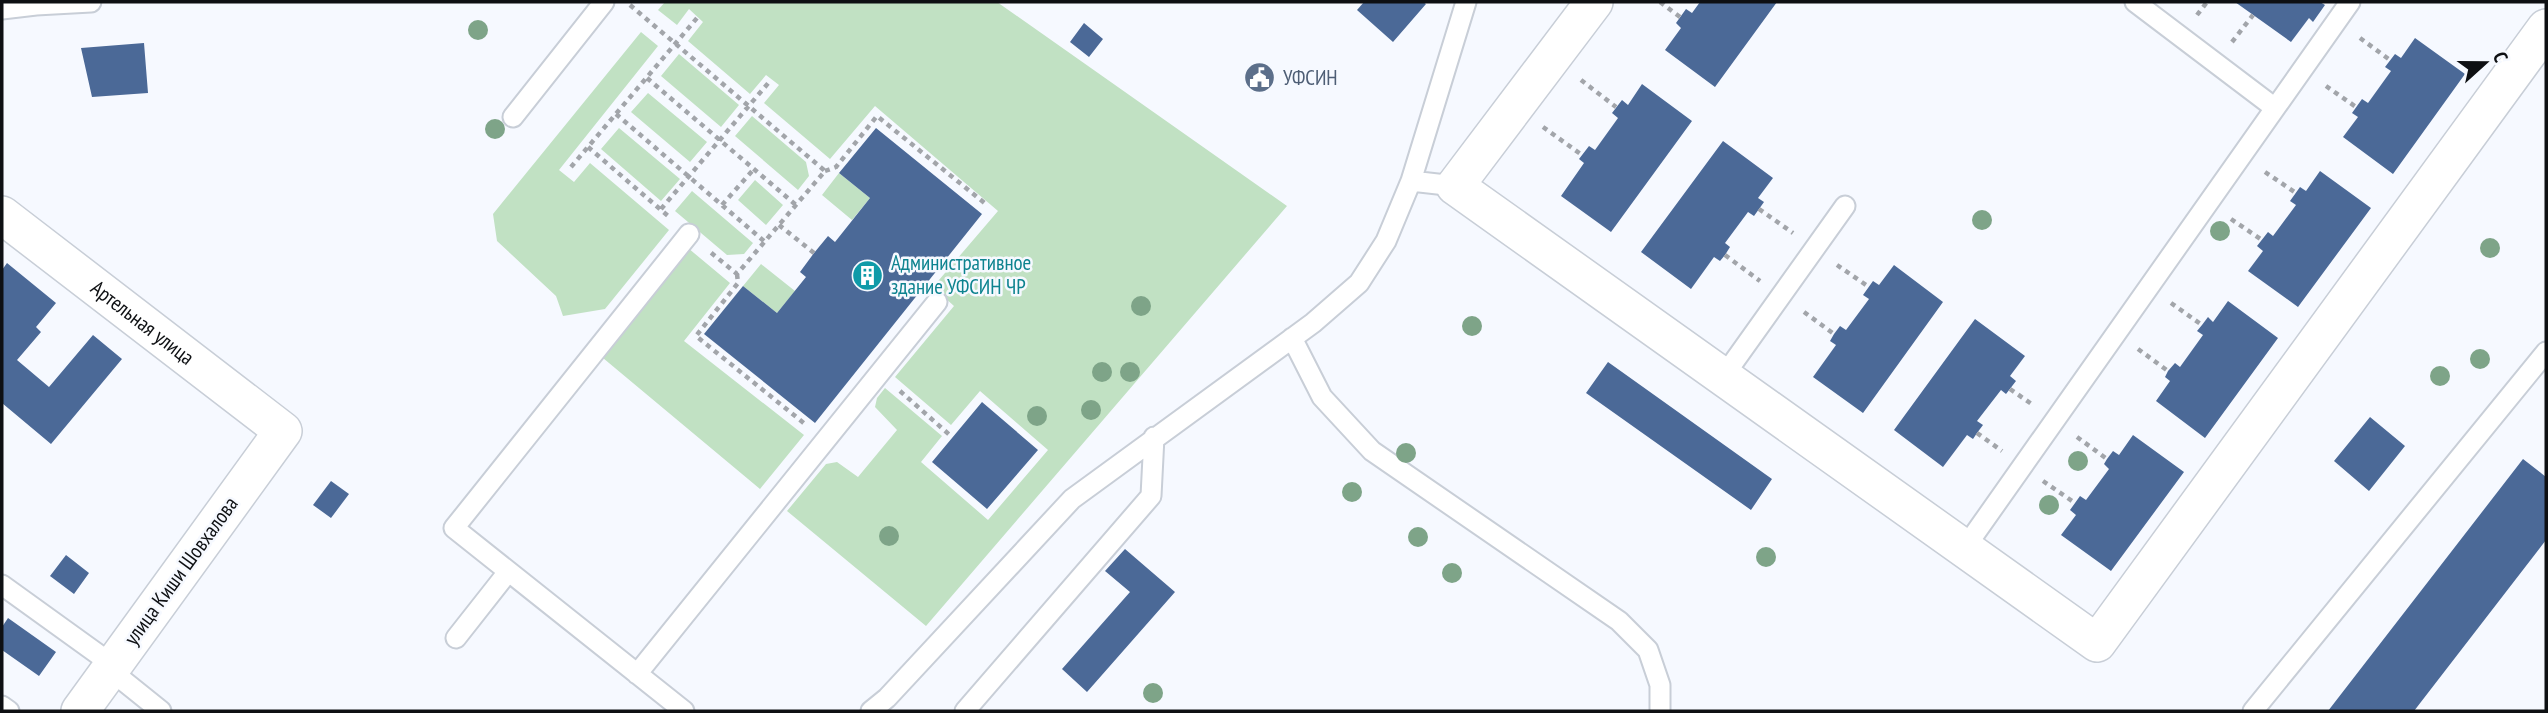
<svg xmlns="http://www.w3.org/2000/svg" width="2548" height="713" font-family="'PT Sans Narrow',sans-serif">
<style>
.green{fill:#c1e1c3}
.building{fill:#4b6997}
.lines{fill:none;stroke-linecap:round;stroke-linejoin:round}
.lane-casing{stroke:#c8ced7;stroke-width:23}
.street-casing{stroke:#c8ced7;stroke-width:40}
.path{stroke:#a2a5aa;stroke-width:4.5;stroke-dasharray:5 5;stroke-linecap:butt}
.lane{stroke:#fff;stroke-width:19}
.street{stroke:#fff;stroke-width:37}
.tree{fill:#7ea488}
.labels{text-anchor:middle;stroke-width:5;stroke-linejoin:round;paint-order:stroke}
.service-label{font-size:21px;fill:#4e5e75;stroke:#f6f9ff;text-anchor:start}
.culture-label{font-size:21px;fill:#0d838f;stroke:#f6f9ff;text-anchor:start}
.street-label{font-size:21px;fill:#0e1013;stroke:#f6f9ff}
</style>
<rect width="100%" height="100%" fill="#f6f9ff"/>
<path class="green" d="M665,2H997L1287,206L926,626L787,511L826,464L837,462L858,477L897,430L875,407L877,398L885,388L942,436L921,462L988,520L1048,450L980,391L951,425L895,377L954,306L933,287L998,211L875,106L830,159L764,103L779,85L766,75L750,94L688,41L703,22L689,9L677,25L658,10Z
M641,32L658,46L559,170L574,182L590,163L669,230L605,309L563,316L556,296L497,241L493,214Z
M679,54L739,105L721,127L661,76Z
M648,93L707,142L690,162L631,112Z
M752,116L806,162L809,176L798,190L735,136Z
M619,128L680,179L661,201L601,149Z
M839,173L870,198L852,220L822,195Z
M755,180L783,205L766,225L738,200Z
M692,191L753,243L744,254L727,255L675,211Z
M688,248L730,283L684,341L804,435L760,489L603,358Z
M761,264L795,291L777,313L743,286Z"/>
<path class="building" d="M1364,2H1423L1426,4L1393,42L1357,10Z
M1700,2H1777L1715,87L1665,50L1681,28L1676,23L1686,9L1692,13Z
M2235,2H2320L2325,5L2313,22L2309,18L2291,42Z
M1084,23L1103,39L1089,57L1070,42Z
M2415,38L2465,74L2393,174L2343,137L2358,117L2352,113L2362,99L2368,103L2391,71L2385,67L2395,54L2401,58Z
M144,43L148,93L92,97L81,48Z
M1642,84L1692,121L1611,232L1561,196L1584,163L1579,159L1589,146L1595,150L1618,118L1612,113L1622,100L1628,105Z
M876,128L982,214L815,423L704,334L743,286L777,313L806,277L800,272L814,253L828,236L835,242L870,198L839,173Z
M1723,141L1773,178L1758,198L1764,202L1754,216L1748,212L1725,243L1730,247L1725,255L1720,261L1714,257L1691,289L1641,252Z
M2320,171L2371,208L2298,307L2248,271L2263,251L2257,246L2268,232L2273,236L2296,205L2290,201L2300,187L2306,191Z
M7,263L56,303L36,327L41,332L17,360L49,387L93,335L122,359L51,444L2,403V270Z
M1894,265L1943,302L1863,413L1813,377L1836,345L1830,341L1834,334L1840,326L1846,330L1869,299L1863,295L1873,281L1879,285Z
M2228,301L2278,338L2205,438L2156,401L2170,381L2165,377L2168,371L2175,363L2180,367L2203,335L2197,331L2202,325L2208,317L2213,322Z
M1975,319L2025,356L2010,376L2016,381L2006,394L2001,390L1977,421L1983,425L1977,433L1973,439L1967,435L1943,467L1894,430Z
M1608,362L1772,479L1751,510L1586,393Z
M982,402L1038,450L987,509L932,462Z
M2370,417L2405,446L2369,491L2334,461Z
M2133,435L2184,472L2111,571L2061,535L2076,515L2070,510L2080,496L2086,500L2109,469L2104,464L2107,459L2113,451L2119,455Z
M2523,459L2546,477V540L2414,711H2328Z
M331,481L349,494L331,518L313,505Z
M1125,549L1175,592L1087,692L1062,669L1130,592L1105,571Z
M66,555L89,573L74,594L50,576Z
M8,618L56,652L39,676L2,650V627Z"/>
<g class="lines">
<defs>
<path id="lane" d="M2135,2L2275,108
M2,9L36,5L91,2
M513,117L604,2
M1411,181L1455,186
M1292,338L1322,397L1372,451L1619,621L1648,650L1660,685V711
M1723,377L1845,206
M1964,549L2350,2
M2,585L113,665
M456,638L508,572
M110,670L161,711
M637,674L937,302
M2,706L9,711
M684,711L454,528L689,234
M871,711L887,698L1072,499L1313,323L1359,283L1386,241L1411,181L1466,2
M965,711L1151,496L1154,437
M2253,711L2546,352"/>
<g id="street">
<path d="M1594,2L1455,186L2097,643L2546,28"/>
<path id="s1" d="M2,215L283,431L80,711"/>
</g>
</defs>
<use href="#lane" class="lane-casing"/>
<use href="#street" class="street-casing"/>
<path class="path" d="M1660,2L1680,17
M630,5L825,171L737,274L709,251
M2197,15L2207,2
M2360,38L2390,60
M2232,42L2253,15
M647,78L796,205
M1581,80L1616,107
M2326,86L2356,107
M616,114L765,242
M1543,127L1582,155
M588,147L668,216
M571,167L697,18
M825,171L836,167L877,116L987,205
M2265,172L2296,193
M722,205L754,169
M661,209L770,81
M1759,209L1793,233
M2231,219L2262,240
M779,225L814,253
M1725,255L1760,281
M1837,265L1869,287
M737,274L738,283L696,336L805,424
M2171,303L2202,325
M1804,312L1834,334
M2138,349L2168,371
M2010,389L2033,405
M900,391L952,437
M1977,433L2002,451
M2077,437L2107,459
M2043,481L2075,503"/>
<use href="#lane" class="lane"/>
<use href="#street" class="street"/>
</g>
<g class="tree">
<circle cx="478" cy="30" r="10"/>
<circle cx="495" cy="129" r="10"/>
<circle cx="1982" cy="220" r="10"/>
<circle cx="2220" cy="231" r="10"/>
<circle cx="2490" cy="248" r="10"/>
<circle cx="1141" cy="306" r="10"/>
<circle cx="1472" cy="326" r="10"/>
<circle cx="2480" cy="359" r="10"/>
<circle cx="1102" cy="372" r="10"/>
<circle cx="1130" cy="372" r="10"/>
<circle cx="2440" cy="376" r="10"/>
<circle cx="1091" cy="410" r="10"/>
<circle cx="1037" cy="416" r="10"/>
<circle cx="1406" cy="453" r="10"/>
<circle cx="2078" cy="461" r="10"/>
<circle cx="1352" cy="492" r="10"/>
<circle cx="2049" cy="505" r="10"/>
<circle cx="889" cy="536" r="10"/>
<circle cx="1418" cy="537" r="10"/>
<circle cx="1766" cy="557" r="10"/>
<circle cx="1452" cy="573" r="10"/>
<circle cx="1153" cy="693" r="10"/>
</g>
<defs>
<symbol id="civic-disc" viewBox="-11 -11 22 22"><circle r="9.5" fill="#5c6f8a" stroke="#f6f9ff"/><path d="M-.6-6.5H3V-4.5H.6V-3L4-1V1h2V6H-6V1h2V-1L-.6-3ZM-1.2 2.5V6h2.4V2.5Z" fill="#fff"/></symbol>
<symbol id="building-disc" viewBox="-11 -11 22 22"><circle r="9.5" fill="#0f9aa8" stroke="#f6f9ff"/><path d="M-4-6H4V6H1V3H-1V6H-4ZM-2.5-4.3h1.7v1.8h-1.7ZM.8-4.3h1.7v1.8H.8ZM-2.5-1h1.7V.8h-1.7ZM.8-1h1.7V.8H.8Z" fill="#fff"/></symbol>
</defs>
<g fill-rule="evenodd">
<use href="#civic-disc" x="1242" y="60" width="35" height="35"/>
<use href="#building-disc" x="850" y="258" width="35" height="35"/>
</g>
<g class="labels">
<g class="service-label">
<text x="1283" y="85">УФСИН</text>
</g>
<g class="culture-label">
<text x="891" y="270">Административное<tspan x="891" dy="24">здание УФСИН ЧР</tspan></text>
</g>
<g class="street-label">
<text dy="7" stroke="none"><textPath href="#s1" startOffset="177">Артельная улица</textPath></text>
<text transform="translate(181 571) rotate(-54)" y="7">улица Киши Шовхалова</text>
</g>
</g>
<rect width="2548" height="713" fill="none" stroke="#0e1013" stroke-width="7"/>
<g transform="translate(2485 63) rotate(69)" stroke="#f6f9ff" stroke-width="5" paint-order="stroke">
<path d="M0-5L12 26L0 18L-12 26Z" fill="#0e1013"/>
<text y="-10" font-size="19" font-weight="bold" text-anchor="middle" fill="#0e1013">С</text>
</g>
</svg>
